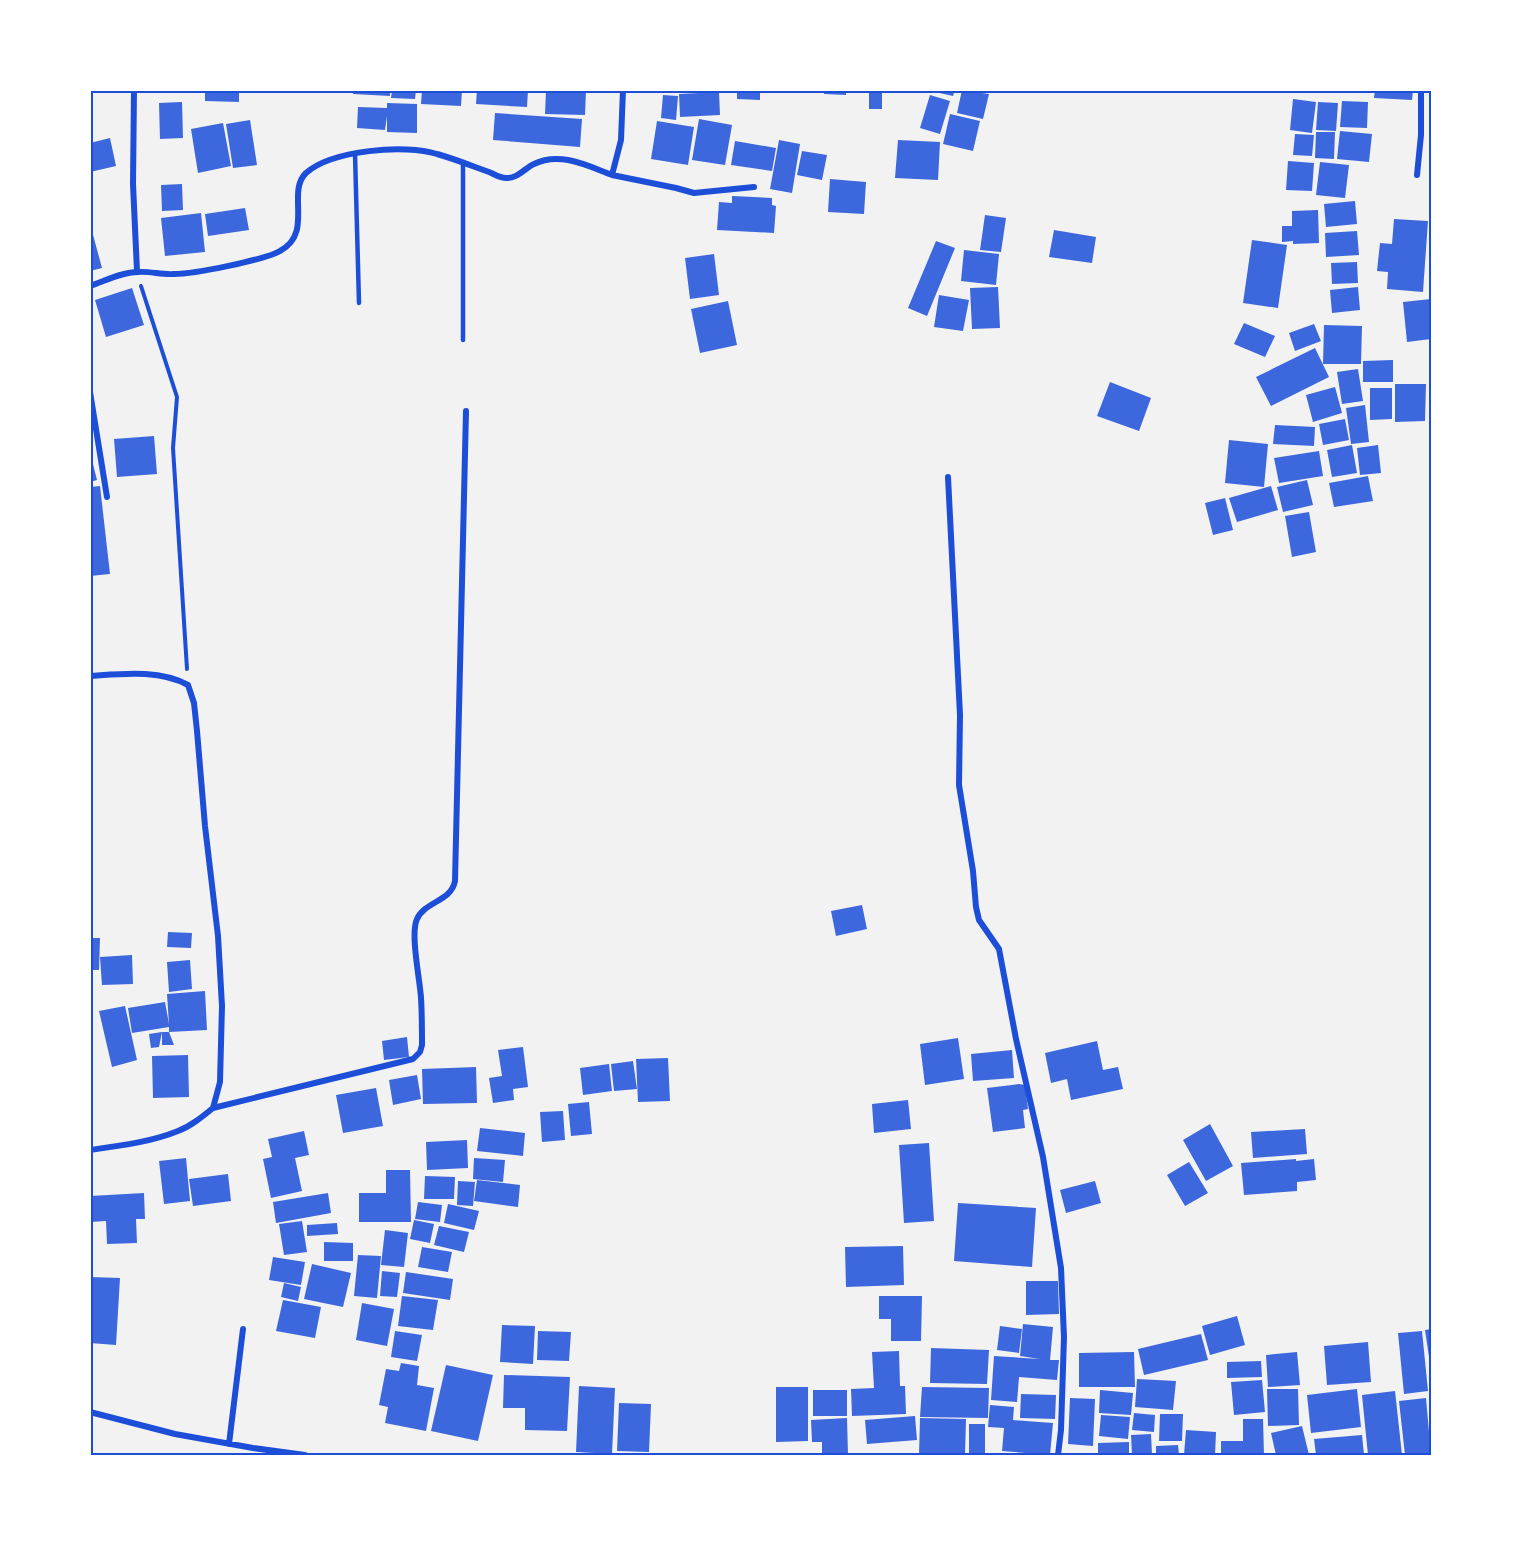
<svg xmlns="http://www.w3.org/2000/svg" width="1521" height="1545" font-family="Helvetica,sans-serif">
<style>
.building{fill:#3d67dc}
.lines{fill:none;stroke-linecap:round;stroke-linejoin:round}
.path{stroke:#1d4ed8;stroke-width:4}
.service{stroke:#1d4ed8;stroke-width:4.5}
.minor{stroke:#1d4ed8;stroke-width:6}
.neatline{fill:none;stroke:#1d4ed8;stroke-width:2}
</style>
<rect width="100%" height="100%" fill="#f2f2f2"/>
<path class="building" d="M205,90H239V102L205,101Z
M353,90H390V96L353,94Z
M392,90H416L415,99L391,98Z
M422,90H462L461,106L421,104Z
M477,90H528L527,107L476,104Z
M546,90H586L585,115L545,114Z
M737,90H760V100L737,99Z
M824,90H846V95L824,94Z
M869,90H882V109H869Z
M926,90H955L953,96Z
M962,90L989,94L983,119L957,113Z
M1375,90H1413L1412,100L1374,98Z
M719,92L720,115L680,117L679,94Z
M663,95L678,96L676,120L661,118Z
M930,95L950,101L940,134L920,128Z
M1293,99L1316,102L1312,133L1290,130Z
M1342,101L1368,102L1367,128L1340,127Z
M182,102L183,138L160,139L159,103Z
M1318,102L1338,103L1336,131L1316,130Z
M387,103L417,104V133L387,132V116L385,130L357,128L358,107L387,108Z
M495,113L582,119L580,147L493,140Z
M950,114L980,121L973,151L943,144Z
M699,119L732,125L725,165L692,160Z
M250,120L257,165L233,168L226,124Z
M657,121L694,127L688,165L651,159Z
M223,123L231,166L198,173L191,129Z
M1340,131L1372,134L1369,162L1337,159Z
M1316,132H1335L1334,159L1315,158Z
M1295,134L1314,135L1312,156L1293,155Z
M110,138L116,166L90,172V143Z
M779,140L800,144L792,193L770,189Z
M898,140L940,142L938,180L895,178Z
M735,141L776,148L772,171L731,165Z
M802,151L827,155L822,180L797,175Z
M1288,161L1314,163L1312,191L1286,190Z
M1320,162L1349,165L1345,198L1316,195Z
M830,179L866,182L864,214L828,212Z
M182,184L183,210L162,211L161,185Z
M732,196L772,198V205L776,206L774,233L717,230L719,202L732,203Z
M1355,201L1357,224L1326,227L1324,204Z
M245,208L249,230L208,236L205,214Z
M1318,210L1319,243L1293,244V241L1282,242V226H1292V211Z
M201,213L205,252L165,256L161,218Z
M985,215L1006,218L1001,252L980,250Z
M1394,219L1428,221L1423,292L1387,289L1388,272L1377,271L1380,243L1392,244Z
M1054,230L1096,237L1092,263L1049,257Z
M90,231H92L102,268L90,271Z
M1357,231L1359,255L1326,257L1325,233Z
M1252,240L1287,245L1278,308L1243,303Z
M936,241L955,248L927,316L908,308Z
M964,250L999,254L996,285L961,281Z
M714,254L719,295L690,299L685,258Z
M1357,262L1358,283L1332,284L1331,263Z
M998,287L1000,328L972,329L970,288Z
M1358,287L1360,310L1332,313L1330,290Z
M132,288L144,325L106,337L95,300Z
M939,295L969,300L963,331L934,327Z
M1431,299V339L1407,342L1403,302Z
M728,301L737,345L700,353L691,309Z
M1244,323L1275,336L1265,357L1234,344Z
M1314,324L1321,341L1295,351L1289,333Z
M1324,325L1362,326L1361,364H1323Z
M1315,348L1329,377L1271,406L1256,377Z
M1393,360V382H1363V361Z
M1358,369L1363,401L1342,404L1337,372Z
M1110,382L1151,398L1139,431L1097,416Z
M1395,384H1426L1425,421L1395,422Z
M1335,387L1342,413L1313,422L1306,395Z
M1370,388H1392V419L1370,420Z
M1365,405L1369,442L1351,444L1346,408Z
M1345,419L1349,440L1323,445L1319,424Z
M1275,425L1315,427L1314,446L1273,444Z
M154,436L157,474L117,477L114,439Z
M1229,440L1268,444L1264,487L1225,483Z
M1352,445L1357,473L1332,477L1327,450Z
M1378,445L1381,473L1360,475L1357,448Z
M1319,451L1323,476L1279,483L1274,458Z
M90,452L97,480L90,482Z
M1368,476L1373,501L1334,507L1329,483Z
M1307,480L1313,505L1283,512L1277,487Z
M100,486L110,574L90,576V487Z
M1271,486L1278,510L1237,522L1229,498Z
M1225,498L1233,530L1213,535L1205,503Z
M1309,512L1316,552L1292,557L1285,516Z
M862,905L867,929L836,936L831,911Z
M168,932L192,933L191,948L167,947Z
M90,938H100L99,970H90Z
M132,955L133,984L102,985L100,957Z
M190,960L192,989L169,992L167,962Z
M205,991L207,1030L169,1032L174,1045H162V1032H169V1027L132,1033L128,1008L165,1002L169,1024L167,994Z
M125,1006L137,1060L112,1067L99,1011Z
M162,1032L159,1047L151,1048L149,1034Z
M407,1037L409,1057L384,1060L382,1041Z
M958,1038L964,1079L925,1085L920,1044Z
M1097,1041L1103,1070L1118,1067L1123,1089L1071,1100L1067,1079L1051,1083L1045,1053Z
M523,1047L528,1087L513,1089L514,1100L493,1103L489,1078L502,1076L498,1050Z
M1012,1050L1014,1078L973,1081L971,1054Z
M188,1055L189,1097L153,1098L152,1056Z
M668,1058L670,1101L638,1102L636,1059Z
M633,1061L637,1089L614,1091L611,1064Z
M609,1064L612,1091L583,1095L580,1068Z
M476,1067L477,1103L423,1104L422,1069Z
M417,1075L421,1099L393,1105L389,1080Z
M1019,1084L1025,1085L1028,1109L1023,1110L1025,1128L993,1132L987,1088Z
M376,1088L383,1126L343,1133L336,1095Z
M908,1100L911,1129L874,1133L872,1104Z
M589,1102L592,1134L571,1136L568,1104Z
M563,1111L565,1140L542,1142L540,1112Z
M1210,1124L1233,1166L1206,1181L1183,1140Z
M480,1128L525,1133L523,1156L477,1151Z
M1305,1129L1307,1154L1253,1158L1251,1132Z
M304,1131L309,1155L295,1158L302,1191L271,1198L263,1159L272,1157L268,1139Z
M467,1140L468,1168L427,1170L426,1142Z
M929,1143L934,1221L904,1223L899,1145Z
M186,1158L190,1201L164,1204L159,1161Z
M474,1158L505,1160L503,1182L473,1179Z
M1296,1159V1161L1314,1159L1316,1180L1297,1182V1191L1244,1195L1241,1163Z
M1189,1162L1208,1193L1185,1206L1167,1175Z
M386,1170H410L411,1222H359V1193H386Z
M228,1174L231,1201L193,1206L189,1179Z
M425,1176L455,1177L454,1199H424Z
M477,1180L520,1185L518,1207L474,1201Z
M458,1181L475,1182L473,1206L457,1205Z
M1095,1181L1101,1203L1066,1213L1060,1190Z
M144,1193L145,1219H136L137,1243L107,1244L106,1221L90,1222V1196Z
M328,1193L331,1213L276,1223L273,1202Z
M418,1202L442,1205L440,1222L415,1219Z
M958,1203L1036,1208L1032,1267L954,1261Z
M448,1204L479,1211L474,1230L444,1223Z
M414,1220L434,1224L430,1243L410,1239Z
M302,1221L307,1252L284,1255L279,1224Z
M337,1223L338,1234L307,1236V1225Z
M439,1226L469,1232L464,1252L434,1245Z
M385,1230L408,1233L404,1267L381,1265Z
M324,1242L353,1243V1261H324Z
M903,1246L904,1285L846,1287L845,1247Z
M422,1247L452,1252L448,1272L418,1267Z
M358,1255L381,1256L377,1298L354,1296Z
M273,1257L305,1262L301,1285L269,1280Z
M312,1264L351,1273L343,1307L304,1299Z
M382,1271L400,1273L397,1297L380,1296Z
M406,1272L453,1279L450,1300L403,1293Z
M90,1277L120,1278L116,1345L90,1343Z
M1026,1281H1058L1059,1314L1026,1315Z
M284,1283L301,1287L298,1301L281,1297Z
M402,1296L438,1300L433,1330L398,1326Z
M879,1296H922L921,1341H891V1319H879Z
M283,1300L321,1307L315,1338L276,1331Z
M362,1303L394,1309L387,1346L356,1340Z
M1237,1316L1245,1345L1210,1355L1202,1326Z
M1023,1324L1053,1327L1050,1360H1059L1057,1380L1019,1377L1017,1402L991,1400L994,1356L1040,1359L1020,1356Z
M502,1325L535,1326L533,1364L500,1362Z
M1000,1326L1022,1329L1019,1353L997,1350Z
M1431,1329V1356L1429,1357L1425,1330Z
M395,1331L422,1335L417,1361L391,1357Z
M538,1331L571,1332L569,1361L537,1360Z
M1422,1331L1428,1391L1404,1394L1398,1333Z
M1201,1334L1208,1360L1144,1375L1138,1349Z
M1368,1342L1371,1382L1327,1385L1324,1346Z
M931,1348L989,1350L987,1384L930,1383Z
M899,1351L900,1386H905L906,1414L852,1416L851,1389L874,1388L872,1352Z
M1134,1352L1135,1387H1079V1353Z
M1297,1352L1300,1385L1268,1387L1266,1355Z
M1261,1361L1262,1377L1227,1378V1362Z
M401,1363L419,1366L417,1385L434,1388L426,1431L385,1423L388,1407L379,1405L386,1369L399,1371Z
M446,1365L493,1375L478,1441L431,1431Z
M504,1375L570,1377L567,1431L525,1430V1408H503Z
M1137,1379L1176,1381L1173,1410L1135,1407Z
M1262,1380L1265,1412L1234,1415L1231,1382Z
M579,1386L615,1388L612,1454L576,1452Z
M776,1387H808V1441L776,1442Z
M922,1387L989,1388L988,1418L920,1417Z
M1267,1389H1298L1299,1425L1268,1426Z
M1357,1389L1361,1427L1311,1433L1307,1395Z
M813,1390H847V1416H813Z
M1100,1390L1133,1393L1131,1415L1099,1413Z
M1395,1391L1402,1455H1368L1362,1395Z
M1021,1394L1056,1395L1055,1419L1020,1418Z
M1070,1398L1095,1399L1093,1446L1068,1444Z
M1426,1398L1431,1455H1405L1399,1401Z
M619,1403L651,1404L649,1452L617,1451Z
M990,1405L1014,1407L1013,1420L1053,1423L1050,1455L1002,1451L1004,1428L988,1427Z
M1134,1413L1155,1415L1154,1432L1132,1430Z
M1160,1414H1183L1182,1441H1159Z
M1101,1415L1130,1417L1128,1439L1099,1436Z
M915,1416L917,1440L867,1444L865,1420Z
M847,1418L848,1455H822V1442H812L811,1420Z
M920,1418L966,1419L965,1455H919Z
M1243,1419H1263L1264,1455H1221V1441H1243Z
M969,1424H985V1455H969Z
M1302,1426L1309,1455H1276L1271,1433Z
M1186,1430L1216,1432L1215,1455H1184Z
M1151,1434L1152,1455H1132L1131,1435Z
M1362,1435L1364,1455H1316L1314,1439Z
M1129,1442V1455H1098V1443Z
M1178,1445L1179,1455H1156V1446Z"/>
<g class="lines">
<path class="path" d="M141,286L177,397L173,448L187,669"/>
<path class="service" d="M355,154L359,303
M463,340V163"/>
<path class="minor" d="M134,90L133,184L137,271
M612,175L676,188L694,193L754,187
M1417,175L1421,135V90
M90,286C105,281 122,272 138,272C150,271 162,275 174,274C194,274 264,260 280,251C314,233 286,192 306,173C332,150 405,144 437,154C455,159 472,166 489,172C494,174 500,178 506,178C517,179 525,168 534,164C560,151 588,166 612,175L621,140L623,90
M90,392L107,497
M948,477L960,715L959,785L973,871L976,907L979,920L999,949L1016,1039L1043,1157L1061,1268L1064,1337L1061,1430L1058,1455
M90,676C121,674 159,669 188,685L194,703L197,731L205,826L218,936L222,1006L220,1082L213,1108
M90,1150C119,1146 151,1142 178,1131C191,1126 202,1117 213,1108L413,1059L420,1052L422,1045C422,1030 422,1014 421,998C420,980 410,934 417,919C425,901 451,902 455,881L466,411
M90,1412L175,1434L253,1448L305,1455
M229,1444L243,1329"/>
</g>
<rect width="1521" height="1545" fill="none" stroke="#ffffff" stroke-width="183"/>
<rect x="92" y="92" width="1338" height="1362" class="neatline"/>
</svg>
